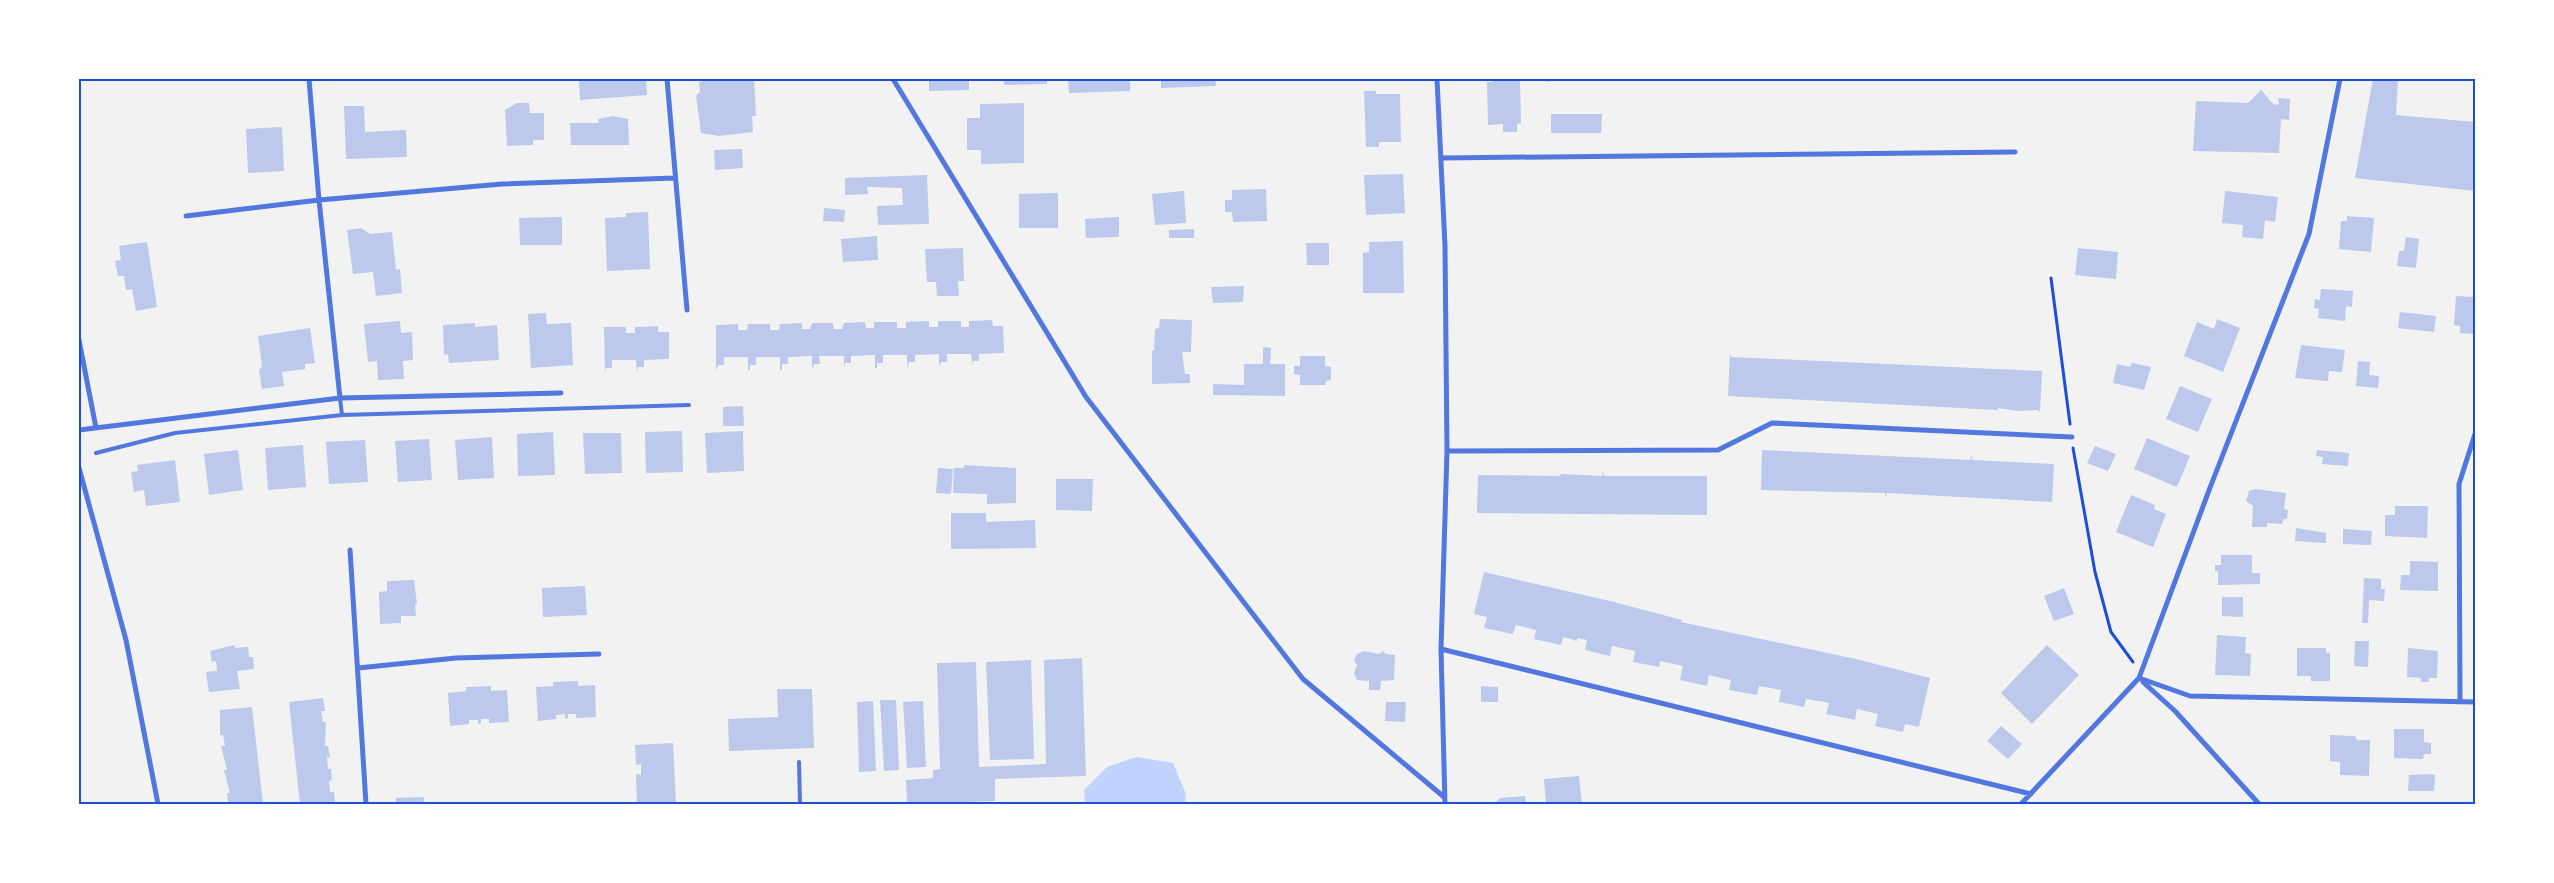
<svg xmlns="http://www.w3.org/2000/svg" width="2554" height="883" font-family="Helvetica,sans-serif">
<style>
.water{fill:#bfd3fe}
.building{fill:#bdc9ec}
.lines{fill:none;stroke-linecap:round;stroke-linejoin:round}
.path{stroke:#1d4ed8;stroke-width:3}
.service{stroke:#5277de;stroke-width:4}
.minor{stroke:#5277de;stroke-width:5}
.neatline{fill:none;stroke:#1d4ed8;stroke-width:2}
</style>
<rect width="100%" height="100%" fill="#f2f2f2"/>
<path class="water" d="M1136,757L1173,763L1186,794L1185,804H1085L1084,790L1107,767Z"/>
<path class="building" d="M579,79H646L647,95L580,100Z
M714,79H754L756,116H752L753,132L719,136L701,133L696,96L700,92L699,82Z
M929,79H969V90L929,91Z
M1004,79H1047V84L1004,85Z
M1068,79H1130V91L1069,93Z
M1161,79H1215L1216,86L1161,88Z
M1493,79L1520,81L1521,123L1517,124V132H1503V124L1488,125L1487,82H1493Z
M1531,79H1550L1549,82Z
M2373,79H2398L2396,115L2475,122V191L2355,178Z
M2261,90L2274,105L2279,104L2278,98L2290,99L2289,120L2281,119L2279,153L2193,151L2196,101L2248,103Z
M1364,91H1376V94H1400L1401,142H1379V147H1366Z
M517,103H529L530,113H544V140H533V145L507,146L505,110Z
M1024,103V163L981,164V150H967V118H980V104Z
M344,106H364L365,132L406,130L407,157L346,159Z
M1551,114H1602L1601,133H1551Z
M613,116L628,119L629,145H571L570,123H599L598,119Z
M282,127L284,171L248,173L246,129Z
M742,149L743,168L715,170L714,150Z
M1403,174L1405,213L1366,215L1364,175Z
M927,175L929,224L878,225L877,206L903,205L902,188L867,187L868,194L845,195V178Z
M1266,189L1267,221L1233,222L1232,212H1225V200H1232V190Z
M1184,191L1186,223L1155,225L1152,194Z
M2225,191L2278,197L2275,222L2265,220L2263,239L2242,237L2243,225L2222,223Z
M1058,193V228H1019V194Z
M824,208L845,210L844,222L823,221Z
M648,212L650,269L607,271L605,218L626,217V213Z
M2347,216L2374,218L2371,252L2339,249L2341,221H2347Z
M562,217V245H520L519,218Z
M1119,217V237L1086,238L1085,219Z
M361,228L370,234L392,232L396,270L400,269L402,293L376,296L373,272L353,274L347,230Z
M1194,229V238H1169V230Z
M877,236L878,260L843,262L841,239Z
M2406,237L2419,239L2416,268L2397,266L2399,251H2404Z
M1403,241L1404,293H1363V253L1369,252V242Z
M147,242L157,307L136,311L132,289L126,290L124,276H118L115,261L121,260L119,246Z
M1306,243H1329V265H1307Z
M963,248L964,281H958L959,296H937L936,282H927L925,249Z
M2078,248L2118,252L2116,279L2075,275Z
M1244,286L1243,302L1213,303L1211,287Z
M2321,289L2353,291L2352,307L2346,306L2345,321L2318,318L2319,309L2314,308L2315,299L2320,300Z
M2456,296L2475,297V332L2473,334L2460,333V326L2454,325Z
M2400,312L2436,316L2434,332L2398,328Z
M546,313L547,324L571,323L573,365L531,368L528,314Z
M1160,319L1192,320L1191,352H1182L1185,374H1190V383L1152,384V351L1154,350L1155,329L1159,328Z
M2217,319L2240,328L2223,372L2184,356L2197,322L2214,329Z
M992,320L993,326H1003L1004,353L979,354V361H973V367L971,354H947V362H941L939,367V354L915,355V362H909L907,368V355H883V363H877V368H875V355L851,356V363H845L844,369V356H819L820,364H814L812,369V356L788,357V364H782V370H780V357H756V365H750V370H748V357H724V365H718L716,371V325L738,324V330H747L748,324H770V330H779L780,324L802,323V329H810L812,323H833L834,329H842L844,323L865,322L866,328H874V322H897V328H906V322L929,321V327H938V321H961V327H969V321Z
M400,321L401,333L412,332L413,360L403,361L404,379L378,380L377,361L368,362L364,324Z
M475,323V327L497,325L499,360L449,363L448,354L444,355L443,325Z
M658,326V332H669V359L644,360V367H638L637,373L636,360H612V368H606L605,373L604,327H626V333H635V327Z
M310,328L315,363L305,364V369L282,372L284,386L262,389L259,371L262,366L258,336Z
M2301,345L2345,350L2342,372L2329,371L2328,381L2295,378Z
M1263,347L1271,348L1270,364H1285V396L1213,395V384L1244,385V364H1263Z
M1730,353L1731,357L2042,371L2040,412L2038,410L2018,411L1998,408V410L1728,396Z
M1300,356H1325V366L1331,367V380L1326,381L1325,385H1300V375L1294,374V366H1300Z
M2358,361L2370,362L2369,375L2379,376L2378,388L2356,386Z
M2132,363L2151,367L2144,390L2113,383L2117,364L2130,367Z
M2180,386L2212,399L2198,432L2166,419Z
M743,406L744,426H723V407Z
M682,431L683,472L646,473L645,432Z
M743,431L744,471L707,473L705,433Z
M553,432L555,475L518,476L517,434Z
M583,433H621L622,473L585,474Z
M492,437L494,478L458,480L455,440Z
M2147,438L2190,456L2177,487L2134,469Z
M429,439L432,480L398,482L395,441Z
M365,440L368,482L329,484L326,442Z
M303,445L306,487L268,490L265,448Z
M2095,446L2116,454L2108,471L2087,463Z
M238,450L243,490L209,495L204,454Z
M1762,450L1970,460L1972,455V460L2054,464L2052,502L1887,493L1885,498V493L1761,490Z
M2317,450L2349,453L2348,466L2322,464L2323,457L2316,456Z
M175,460L180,502L146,506L144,490L134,492L131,472L138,471L137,465Z
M964,465L1016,468V503L987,504V494L953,493L954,468H964Z
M938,468L953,469L951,494L936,493Z
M1602,471L1604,476H1707V515L1477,513L1478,475L1561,476L1560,474L1602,476Z
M1056,479H1093L1092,511L1056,510Z
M2255,489L2286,493L2284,509L2288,510L2287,519H2284L2282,524L2267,523V527H2252L2253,506L2246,501L2249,491Z
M2131,495L2155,505L2154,509L2166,514L2153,547L2116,532Z
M2395,506H2428L2427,538L2385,536V515H2395Z
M951,513H986V522L1035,520L1036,548L951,549Z
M2296,528L2326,533V543L2295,541Z
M2343,529L2372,531L2371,545L2343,544Z
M2221,555H2252V573H2260V584L2218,585V571H2215V565H2221Z
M2410,561L2438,562V591L2400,590L2401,575H2410Z
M1484,572L1610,601L1682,620L1681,622L1856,659L1930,678L1919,727L1905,724L1903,732L1875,726L1878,714L1857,709L1855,720L1826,714L1829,703L1819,701L1806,699L1804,707L1779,702L1781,690L1759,686L1757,695L1729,690L1731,680L1721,678L1709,675L1707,686L1680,680L1683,666L1660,661L1659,667L1633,662L1635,651L1612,646L1610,656L1585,650L1587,640L1577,638V641L1563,637L1561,645L1534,639L1536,630L1516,625L1513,634L1484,628L1487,617L1474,614Z
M2364,578L2381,579V589H2385L2384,601L2369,600L2368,623H2362Z
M414,580L417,604H415L416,616H401V623L380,624L379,592L387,591V581Z
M585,586L587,615L543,617L542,588Z
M2064,588L2074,614L2054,621L2044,596Z
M2222,597H2243V617L2222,616Z
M2217,635L2246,637L2245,653L2251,654L2250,676L2215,675Z
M2355,641H2369L2368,667L2354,666Z
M234,645L235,648L248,647L249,657H253L254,669L237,671L240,689L209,692L206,672L217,671L216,661L212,662L210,651Z
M2047,645L2079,675L2032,724L2001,693Z
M2297,648H2326V653H2330V681H2311V676H2297Z
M2408,648L2438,651L2437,678H2429V682H2421V678L2407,677Z
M1364,651L1379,654L1383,651L1386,654L1395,655L1394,680L1381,681L1380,690H1369V681L1357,680L1354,673L1357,665L1354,661L1357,654Z
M1082,658L1086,776L995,779V801L907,804L906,780L933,778V770L940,769L937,663L976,662L979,767L1046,764L1044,660Z
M1031,660L1034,759L990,760L986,662Z
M578,681V686L595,685L596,717L576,718V714H568V718L565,719V714L556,715V719L538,721L536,687L553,686V682Z
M491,686V691L507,690L509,722L489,723V719H481V723L478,724V720H469V724L450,726L448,693L466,691V687Z
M1481,686L1498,687V702H1481Z
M777,689H812L814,748L729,751L728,719L778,717Z
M323,698L325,711H321L323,722H326L325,746H328L330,757H327L328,769H331L332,780L329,781L330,792H334L335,803L300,804L289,702Z
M880,700H896L899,770L884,771Z
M873,701L876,771L859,772L857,702Z
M923,701L926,767L907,768L903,702Z
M1386,702H1406L1405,722L1385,721Z
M252,707L263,804H228L227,793H230L224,770H227L221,746H225L223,735H220V710Z
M2001,726L2022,744L2008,759L1987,741Z
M2394,729H2424V742L2431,743V754H2424L2423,759L2394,758Z
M2330,735L2352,736H2355L2357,740H2370L2369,776L2340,775V762L2330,761Z
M673,743L676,804H637L636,774L641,775V764L636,765L635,745Z
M2428,774L2435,775L2434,791H2408L2409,775Z
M1579,776L1582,804H1546L1544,779Z
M1525,796L1526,804H1494L1500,798Z
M424,797V804H396V798Z"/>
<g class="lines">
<path class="path" d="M2051,278L2070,424
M2073,448L2095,572L2111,632L2133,662"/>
<path class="service" d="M340,398L342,415
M96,453L175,433L342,415L689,405
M799,762L800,804"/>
<path class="minor" d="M309,79L319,200L340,398
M667,79L687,310
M893,79L1086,397L1222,574L1303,679L1444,797
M1437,79L1445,246L1447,451L1441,649L1445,804
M1441,158L2015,152
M186,216L319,200L502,184L675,178
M79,340L96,428
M79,430L340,398L561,393
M1447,451L1718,450L1772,423L2072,437
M79,468L126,640L158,804
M350,550L366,804
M1441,649L2031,794
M358,668L456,658L599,654
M2139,678L2190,696L2475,702
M2143,682L2175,711L2259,804
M2460,702L2459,484L2475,434
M2021,804L2139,678L2211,485L2309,234L2340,79"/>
</g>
<rect width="2554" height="883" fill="none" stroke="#ffffff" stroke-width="160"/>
<rect x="80" y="80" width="2394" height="723" class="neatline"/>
</svg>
